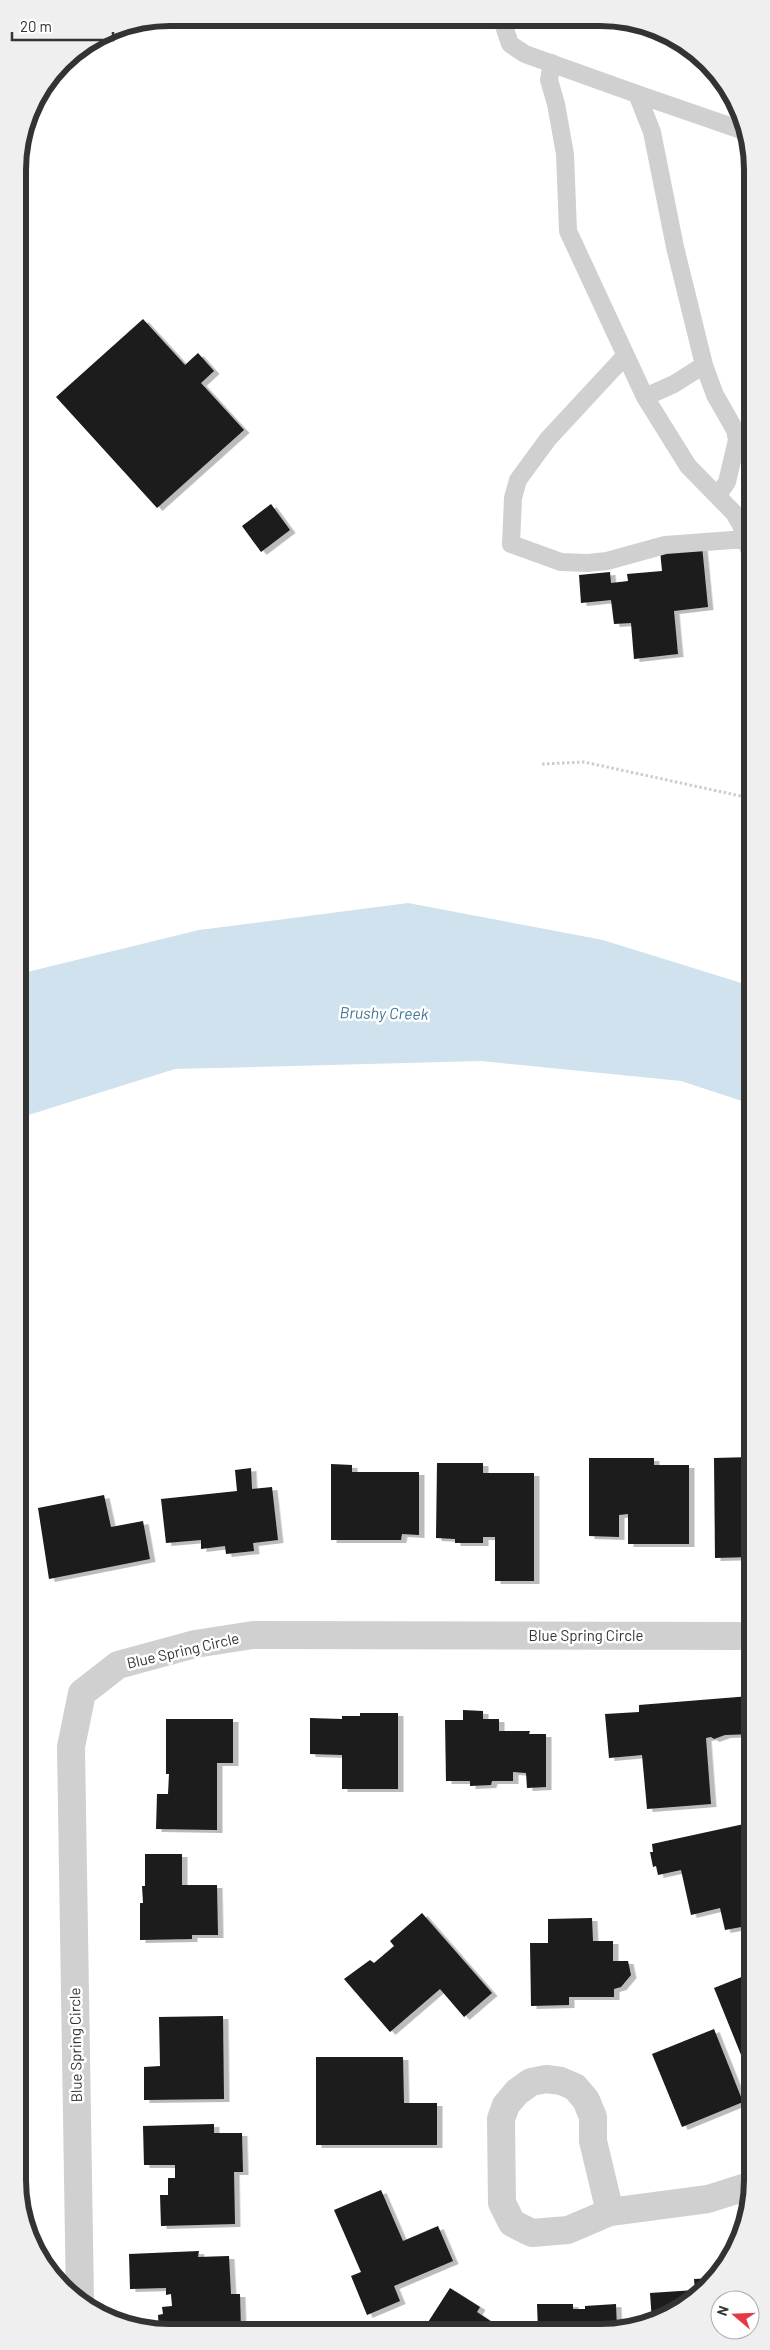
<svg xmlns="http://www.w3.org/2000/svg" width="770" height="2350" font-family="Barlow,sans-serif">
<style>
.water{fill:#cfe2ee}
.building{fill:#1a1a1a;filter:url(#shadow)}
.lines{fill:none;stroke-linecap:round;stroke-linejoin:round}
.path{stroke:#cdcdcd;stroke-width:3;stroke-dasharray:2.5 2.5;stroke-linecap:butt}
.service{stroke:#d0d0d0;stroke-width:18}
.minor{stroke:#d0d0d0;stroke-width:28}
.labels{text-anchor:middle;stroke-width:5;stroke-linejoin:round;paint-order:stroke}
.street-label{font-size:15px;fill:#333;stroke:#fff}
.water-label{font-size:16px;font-style:italic;fill:#3f7597;stroke:#fff}
.rim{fill:none;stroke:#333;stroke-width:6}
</style>
<defs>
<filter id="shadow"><feDropShadow dx="5.5" dy="3" stdDeviation="0" flood-color="#0004"/></filter>
</defs>
<rect width="100%" height="100%" fill="#fff"/>
<path class="water" d="M408,903L603,940L751,986V1104L681,1081L481,1061L175,1069L19,1118V974L199,930Z"/>
<path class="building" d="M143,319L185,365L198,353L214,371L201,383L244,430L157,508L56,397Z
M271,504L290,530L261,552L242,526Z
M702,546L708,607L674,611L678,654L634,659L631,623L614,624L611,600L581,603L579,575L610,572L611,583L628,581L627,574L662,571L660,550Z
M751,1457V1557L715,1558L714,1458Z
M589,1458H654V1465H689V1544H628V1514L619,1515V1537L589,1536Z
M437,1463H483V1473H534V1581H495V1537H483V1543H455V1539L436,1538Z
M331,1464L352,1465V1472H419V1535L402,1534L401,1540H331Z
M251,1468L252,1489L272,1487L278,1540L253,1543L254,1551L226,1554L225,1546L201,1549V1540L166,1543L161,1499L237,1491L235,1470Z
M104,1495L111,1527L143,1521L150,1559L49,1579L38,1508Z
M750,1696L752,1734L725,1735L714,1739L711,1737L706,1738L711,1804L647,1809L642,1755L609,1758L605,1714L639,1712V1705Z
M463,1710L483,1711V1719H499V1731H530L529,1734H546V1787L527,1788L526,1773L513,1772V1781H492L491,1785L470,1786V1781H446L445,1720H463Z
M360,1713H398V1789H342V1755L310,1754V1718L342,1719V1716H360Z
M166,1719H233V1763H217V1830L156,1829L157,1794H168L169,1774H166Z
M744,1824L751,1859L744,1861L750,1886L752,1885V1925L725,1930L720,1908L691,1915L681,1870L658,1875L656,1866L653,1867L650,1852H653L652,1844Z
M145,1854H182V1885H217L218,1935H192V1939L140,1940V1903H143L142,1886H145Z
M422,1913L492,1993L464,2017L440,1989L390,2032L344,1979L370,1960L374,1963L394,1946L390,1941Z
M592,1918L593,1941H613V1961H628L631,1975L621,1987L614,1989V1997H569V2005L531,2006L530,1943H548V1919Z
M749,1974L752,1982V2082L714,1988Z
M223,2016L224,2099L144,2100V2067L160,2066L159,2017Z
M714,2029L743,2102L682,2127L652,2054Z
M316,2057H403L404,2103H437V2145H316Z
M214,2124V2133H242L243,2172H234L235,2224L161,2226L160,2195H168V2178H175V2165H144L143,2126Z
M381,2190L403,2241L438,2226L453,2261L394,2286L400,2301L367,2315L351,2276L361,2272L334,2210Z
M199,2251L198,2257L229,2256L231,2294H240L241,2330H159L158,2315L163,2314L162,2307L172,2306L171,2294L166,2295V2288L130,2289L129,2254Z
M716,2278L677,2312L652,2321L650,2293L695,2290L694,2279Z
M450,2288L480,2307L477,2312L504,2330H423Z
M537,2304H573V2309H585V2306L616,2304L617,2330H538Z"/>
<g class="lines">
<path class="path" d="M542,764L584,762L750,798"/>
<path class="service" d="M502,20L510,44L525,54L637,94L652,132L675,247L704,365L715,395L735,430L737,440L727,482L718,495
M552,63L549,80L556,104L565,154L568,231L645,397L688,466L734,513L741,525L750,552
M637,94L747,132
M625,356L548,439L518,480L513,498L511,544L561,562L588,563L607,561L665,545L746,539
M645,397L674,384L704,365"/>
<path class="minor" d="M610,2212L593,2141V2117L586,2100L575,2087L561,2081L546,2079L531,2082L517,2092L506,2105L501,2119L502,2203L512,2223L532,2233L568,2230L610,2212L708,2199L752,2185
M80,2301L71,1747L82,1693L118,1665L195,1644L253,1635L751,1636"/>
</g>
<g class="labels">
<g class="street-label">
<text x="586" y="1641">Blue Spring Circle</text>
<text transform="translate(183 1651) rotate(-13)" y="5">Blue Spring Circle</text>
<text transform="translate(76 2045) rotate(-91)" y="5">Blue Spring Circle</text>
</g>
<g class="water-label">
<text transform="translate(384 1013) rotate(1)" y="6">Brushy Creek</text>
</g>
</g>
<path d="M0 0H770V2350H0ZM170 26H600A144 144 0 0 1 744 170V2180A144 144 0 0 1 600 2324H170A144 144 0 0 1 26 2180V170A144 144 0 0 1 170 26Z" fill="#efefef" fill-rule="evenodd"/>
<path class="rim" d="M170 26H600A144 144 0 0 1 744 170V2180A144 144 0 0 1 600 2324H170A144 144 0 0 1 26 2180V170A144 144 0 0 1 170 26Z"/>
<g transform="translate(735 2315) rotate(289)"><circle r="24" fill="#ffffff" stroke="#adadad"/>
<path d="M0-4L9 19L0 12L-9 19Z" fill="#e63946"/>
<text y="-8" font-size="14" font-weight="bold" text-anchor="middle" fill="#333333">N</text>
</g>
<path d="M12 32v8h101v-8" fill="none" stroke="#333333" stroke-width="2.5"/>
<text x="20" y="32" font-size="15" fill="#333333" stroke="#ffffff" stroke-width="4" paint-order="stroke">20 m</text>
</svg>
